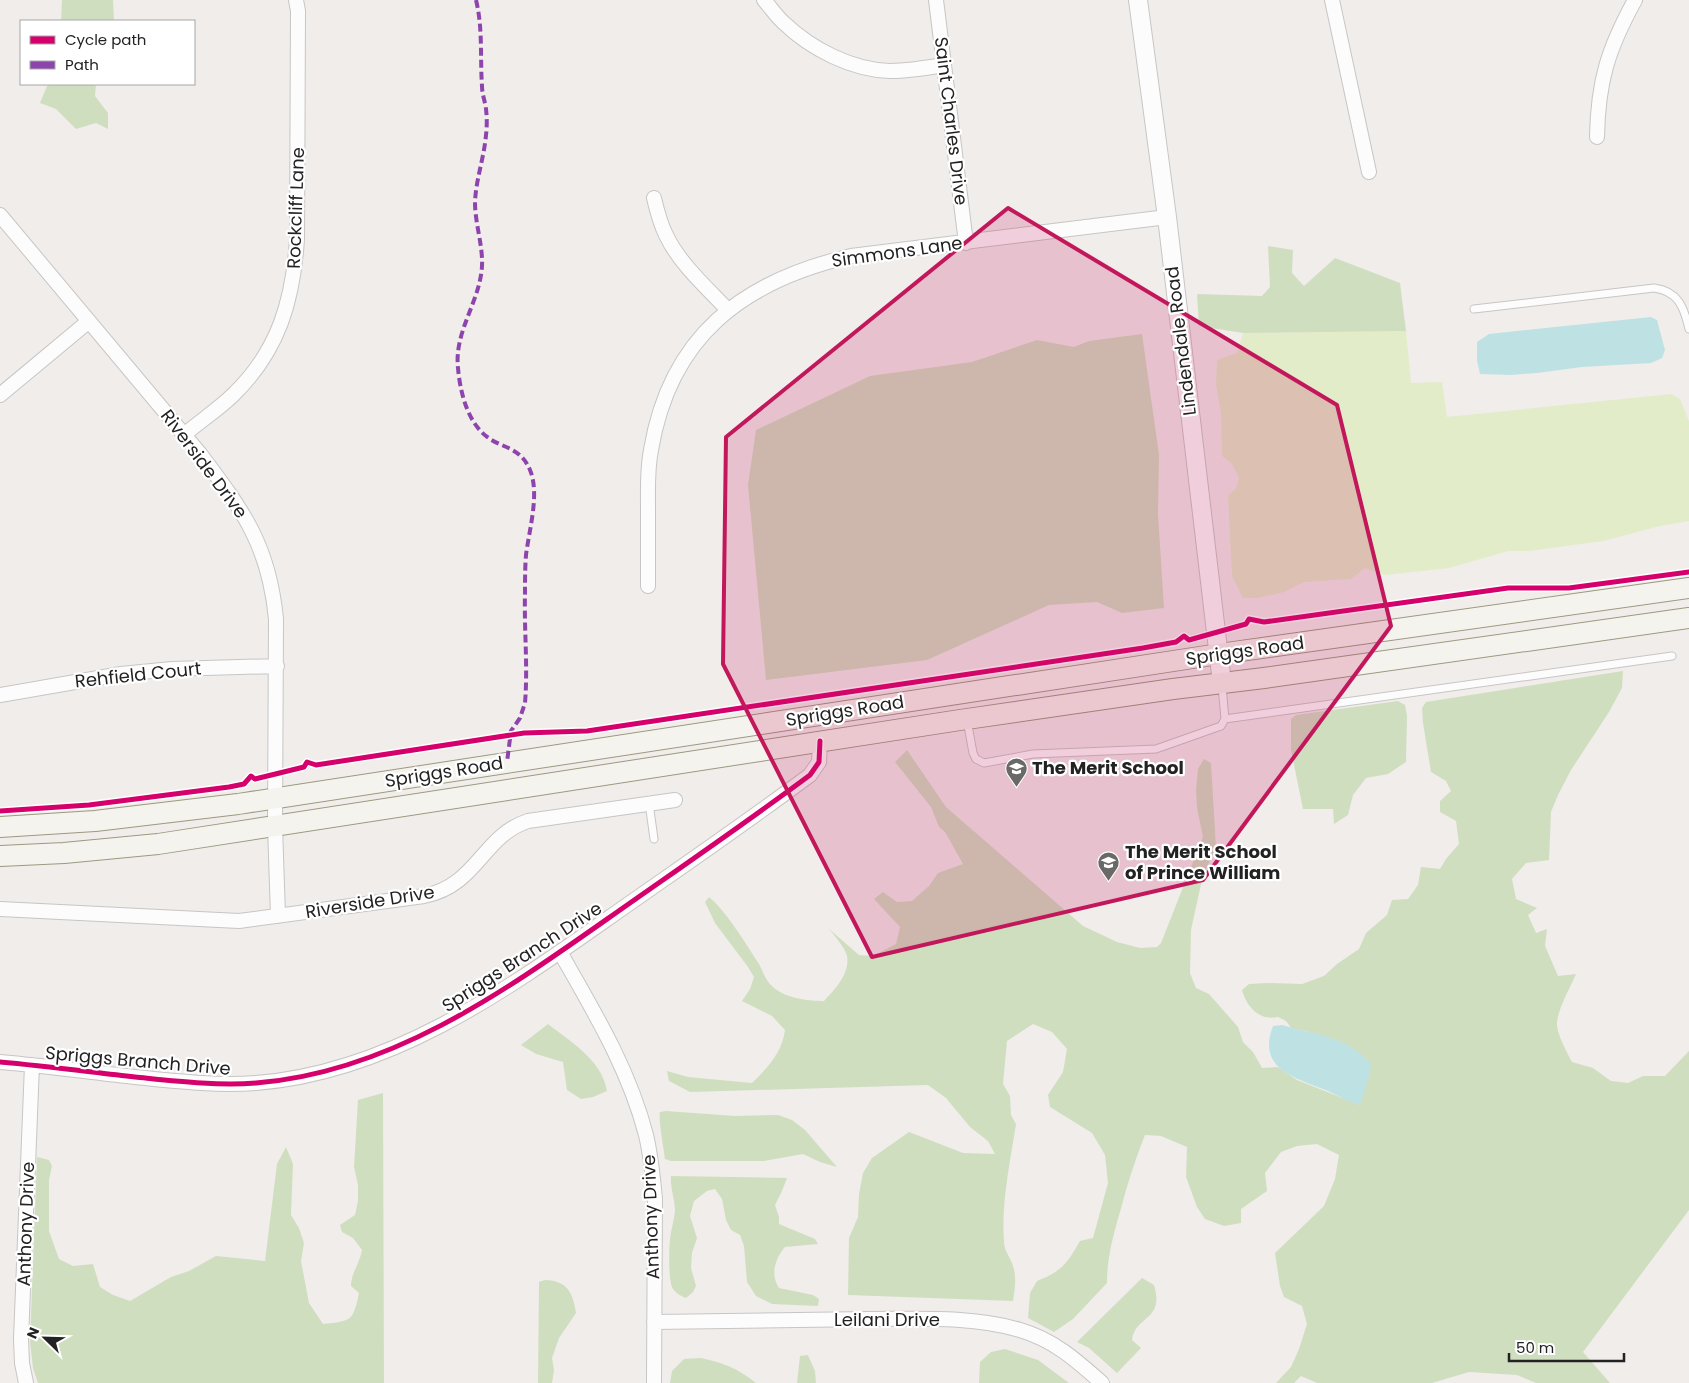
<svg xmlns="http://www.w3.org/2000/svg" width="1689" height="1383" font-family="Poppins,sans-serif">
<style>
.grass{fill:#e3ecc9}
.forest{fill:#d0dec0}
.water{fill:#bee2e3}
.lines{fill:none;stroke-linecap:round;stroke-linejoin:round}
.service-casing{stroke:#c7c6c5;stroke-width:9}
.minor-casing{stroke:#c7c6c5;stroke-width:16}
.tertiary-casing{stroke:#c7c6c5;stroke-width:20}
.secondary-casing{stroke:#9c9981;stroke-width:22}
.service{stroke:#fdfcfc;stroke-width:7}
.minor{stroke:#fdfcfc;stroke-width:14}
.tertiary{stroke:#fdfcfc;stroke-width:18}
.secondary{stroke:#f5f3ed;stroke-width:20}
.quiet{stroke:#8e44ad;stroke-width:4;stroke-dasharray:8 4;stroke-linecap:butt}
.cycleway-casing{stroke:#fff;stroke-width:8}
.cycleway{stroke:#d6006c;stroke-width:5}
.marked{fill:#c2185b;fill-opacity:0.2;stroke:#c2185b;stroke-width:4;stroke-linejoin:round}
.labels{text-anchor:middle;stroke-width:4.5;stroke-linejoin:round;paint-order:stroke}
.street-label{font-size:18px;fill:#222;stroke:#fff}
.poi-label{font-size:18px;font-weight:bold;fill:#222;stroke:#fff;text-anchor:start}
</style>
<rect width="100%" height="100%" fill="#f0edeb"/>
<path class="grass" d="M1406,331L1411,383L1442,382L1447,417L1662,395L1671,394L1680,399L1689,421V521L1660,526L1603,541L1529,551H1508L1449,568L1385,575L1365,568L1351,579L1304,582L1284,592L1258,598H1243L1232,576L1228,495L1236,489L1239,478L1232,464L1222,456L1221,413L1216,385L1217,360L1237,353L1243,333Z"/>
<path class="forest" d="M62,0H113L114,21H61Z
M51,84H96L95,96L108,113V129L96,123L76,129L56,109L40,103L47,86Z
M1268,246L1293,250L1292,273L1304,286L1335,258L1400,283L1406,331L1243,333L1199,326L1197,294L1262,296L1270,287Z
M1142,334L1159,455L1158,514L1164,608L1122,613L1097,602L1049,605L927,660L766,680L748,485L756,430L870,376L972,362L1037,340L1074,347L1089,341Z
M1623,671L1622,688L1609,712L1571,770L1558,795L1551,812L1549,860L1526,863L1512,879L1516,899L1537,908L1528,915L1536,933L1547,929L1545,946L1558,976L1576,974C1571,986 1558,1009 1557,1022C1556,1033 1567,1052 1572,1062L1593,1068L1611,1081L1628,1083L1643,1076H1665L1689,1051V1210L1583,1352L1610,1383H1536L1517,1375L1469,1372L1432,1383H1317L1301,1376L1294,1383H1276L1291,1367L1299,1349L1307,1324L1302,1306L1284,1297L1280,1286L1275,1253L1324,1206L1335,1179L1339,1155L1317,1144L1297,1146L1281,1152L1265,1173L1267,1191L1241,1209V1223L1224,1226L1205,1219L1197,1207L1186,1177L1187,1147L1161,1136L1145,1135C1135,1160 1127,1185 1120,1212C1113,1236 1107,1258 1107,1283L1073,1319L1054,1332L1028,1318L1030,1293L1037,1281C1062,1271 1067,1264 1080,1241L1093,1238L1108,1183L1105,1155L1092,1133L1050,1107L1048,1095L1063,1072L1067,1049L1052,1032L1033,1024L1007,1041L1003,1084L1010,1096L1011,1115L1016,1124C1010,1163 1001,1203 1004,1242C1004,1249 1009,1256 1012,1263C1017,1277 1015,1287 1013,1301L848,1295L849,1238L858,1217L859,1194L863,1173L872,1158L909,1132L963,1153L995,1154L988,1141L970,1127L946,1098L928,1085L690,1092L669,1081L667,1071L688,1077L752,1083C768,1067 782,1053 785,1030L772,1016L742,1001L750,989L754,977L748,967L715,923L705,902L709,897C727,912 746,944 759,964C763,971 765,979 770,984C782,998 807,1001 824,1001C835,989 850,974 847,956C846,949 834,935 829,929L859,955L873,956L896,944L900,927L874,899L883,892L897,902L912,901L929,886L938,873L963,864L945,832L939,827L931,807L895,762L907,750L946,807L1083,926L1117,942L1140,948L1157,947L1161,943L1203,837L1197,808L1196,790L1198,769L1204,759L1211,763L1216,848L1203,875L1191,930L1190,973L1196,988L1209,994L1238,1027L1243,1042L1253,1052L1262,1068L1278,1067L1297,1080L1360,1105L1309,1032L1291,1028L1286,1021L1278,1017C1260,1021 1247,1008 1242,990L1249,984L1267,983L1302,984L1324,976L1337,964L1359,949L1366,933L1387,915L1392,900L1408,899L1418,885L1421,867L1440,869L1446,859L1459,844L1456,821L1440,812V801L1451,791L1446,781L1431,772L1423,723L1422,708L1426,702Z
M1398,701L1405,705L1407,716L1406,762L1388,774L1366,778L1353,795L1348,815L1334,824L1333,809H1303L1291,750V719L1296,715Z
M548,1024C571,1042 602,1060 607,1091L593,1097L581,1099L567,1090L563,1062L536,1054L521,1045Z
M383,1093L384,1383H38L33,1368L30,1342L37,1157L49,1160L52,1166L49,1180V1231L59,1259L73,1266L93,1264L100,1287L113,1295L130,1301L171,1277L189,1271L216,1256L265,1261L277,1164L286,1147L293,1164L291,1215L299,1228L304,1243L301,1261L309,1303L323,1324C352,1321 353,1321 359,1293L351,1286C351,1273 360,1263 362,1250L353,1238L342,1232L340,1225L355,1215L358,1201V1185L354,1167L358,1100Z
M666,1111L735,1116L778,1115L792,1120L805,1130L837,1167L820,1162L803,1154L764,1161H671L665,1159C664,1149 658,1119 660,1112Z
M671,1176L787,1178L782,1191L775,1205L779,1217V1224L815,1239L818,1244L785,1247C775,1259 770,1274 779,1288L813,1295L819,1299L818,1306L772,1304L756,1296L747,1282L744,1246L740,1235L731,1230L726,1220L722,1199L715,1189L707,1191L694,1201L690,1216L697,1238L692,1253L691,1268L696,1286L693,1292L686,1298C681,1296 677,1294 673,1289C668,1281 669,1249 670,1239C671,1229 674,1221 675,1211C675,1199 670,1188 671,1176Z
M1142,1278L1154,1285C1165,1321 1135,1315 1132,1340L1141,1348L1117,1373L1089,1348L1077,1342Z
M545,1280C567,1281 573,1292 576,1313L559,1338L552,1358L554,1370L552,1383H538L539,1282Z
M1005,1349L1038,1360L1069,1383H979L980,1362L991,1352Z
M808,1355L815,1371L816,1383H797L800,1356Z
M701,1358C724,1363 737,1368 756,1383H670L672,1371L684,1359Z"/>
<path class="water" d="M1651,317L1657,320L1665,350L1662,358L1651,363L1582,367L1537,373L1511,375L1480,374L1477,360V342L1489,334Z
M1282,1025C1316,1035 1347,1036 1371,1064L1369,1076L1360,1105C1348,1102 1339,1096 1328,1091C1297,1078 1256,1070 1273,1026Z"/>
<g class="lines">
<defs>
<path id="service" d="M1474,309L1654,288C1678,291 1684,307 1689,329
M1222,686L1225,719L1672,656
M967,720L973,753L976,759L984,763L1033,754L1156,749L1221,726L1225,719
M649,803L654,839"/>
<path id="minor" d="M764,0C771,8 777,17 784,23C811,49 852,70 890,71C908,71 926,68 943,65
M936,0L966,243
M1332,0L1369,172
M1597,137C1598,81 1608,49 1635,0
M654,198C657,211 660,223 666,235C679,263 707,288 728,310
M0,215L201,455C244,512 269,546 276,619L275,826L278,916
M0,395L89,321
M184,435C200,421 219,409 234,394C279,350 293,300 297,239L298,11L296,0
M648,586C648,561 648,536 648,510C648,490 647,470 651,450C670,336 743,281 851,256L1167,217
M0,695L121,674L172,669L277,666
M0,909L239,921L424,896C478,885 482,836 528,821L675,800
M560,952C593,1010 629,1069 646,1135C651,1156 653,1177 655,1199L654,1383
M0,1062C45,1066 90,1072 135,1077C175,1081 216,1086 256,1083C398,1072 517,982 630,903C690,861 751,819 810,775L819,762L820,741
M654,1322C726,1321 798,1320 870,1319C920,1319 972,1316 1020,1330C1054,1340 1076,1360 1102,1383
M26,1383L22,1363L21,1339L32,1065"/>
<path id="tertiary" d="M1138,0L1167,217L1222,683"/>
<path id="secondary" d="M0,827L95,821L238,804L1219,654L1689,588
M0,856L64,853L158,844L960,720L1173,689L1264,678L1689,618"/>
</defs>
<use href="#service" class="service-casing"/>
<use href="#minor" class="minor-casing"/>
<use href="#tertiary" class="tertiary-casing"/>
<use href="#secondary" class="secondary-casing"/>
<use href="#service" class="service"/>
<use href="#minor" class="minor"/>
<use href="#tertiary" class="tertiary"/>
<use href="#secondary" class="secondary"/>
<path class="quiet" d="M476,0C483,28 480,58 482,86C482,94 485,101 486,109C487,117 487,127 486,135C484,158 476,179 475,202C475,224 483,245 482,266C480,302 454,331 458,368C460,391 467,421 486,436C502,449 520,446 530,470C540,494 529,530 526,555C525,568 525,581 525,593C524,630 528,666 525,703L520,718L511,731L507,762"/>
<defs>
<path id="cycleway" d="M0,811L89,805L229,787L244,784L251,776L255,779L304,767L307,762L316,765L524,733L587,731L1143,648L1176,642L1184,636L1189,640L1246,624L1249,619L1264,622L1508,588H1569L1689,572
M0,1062C45,1066 90,1072 135,1077C175,1081 216,1086 256,1083C398,1072 517,982 630,903C690,861 751,819 810,775L819,762L820,741"/>
</defs>
<use href="#cycleway" class="cycleway-casing"/>
<use href="#cycleway" class="cycleway"/>
</g>
<path class="marked" d="M1008,208L1337,405L1391,626L1203,880L872,957L723,664L726,437Z"/>
<defs>
<symbol id="school-pin" viewBox="-11 -11 22 30"><path d="M0 17L-7.5 6A9.5 9.5 0 1 1 7.5 6Z" fill="#6a6968" stroke="#fff"/><path d="M0-5L7-2L0 1L-7-2ZM-4 1L0 2.5L4 1V4Q0 6-4 4Z" fill="#fff"/></symbol>
</defs>
<g fill-rule="evenodd">
<use href="#school-pin" x="1004" y="756" width="25" height="34"/>
<use href="#school-pin" x="1096" y="850" width="25" height="34"/>
</g>
<g class="labels">
<g class="street-label">
<text transform="translate(951 121) rotate(83)" y="6">Saint Charles Drive</text>
<text transform="translate(296 208) rotate(-88)" y="6">Rockcliff Lane</text>
<text transform="translate(897 252) rotate(-8)" y="6">Simmons Lane</text>
<text transform="translate(1181 341) rotate(-97)" y="6">Lindendale Road</text>
<text transform="translate(204 464) rotate(53)" y="6">Riverside Drive</text>
<text transform="translate(1245 651) rotate(-8)" y="6">Spriggs Road</text>
<text transform="translate(138 675) rotate(-6)" y="6">Rehfield Court</text>
<text transform="translate(845 711) rotate(-9)" y="6">Spriggs Road</text>
<text transform="translate(444 772) rotate(-9)" y="6">Spriggs Road</text>
<text transform="translate(370 902) rotate(-9)" y="6">Riverside Drive</text>
<text transform="translate(522 957) rotate(-33)" y="6">Spriggs Branch Drive</text>
<text transform="translate(138 1061) rotate(5)" y="6">Spriggs Branch Drive</text>
<text transform="translate(651 1217) rotate(-92)" y="6">Anthony Drive</text>
<text transform="translate(26 1224) rotate(-88)" y="6">Anthony Drive</text>
<text x="887" y="1326">Leilani Drive</text>
</g>
<g class="poi-label">
<text x="1032" y="774">The Merit School</text>
<text x="1125" y="858">The Merit School<tspan x="1125" dy="21">of Prince William</tspan></text>
</g>
</g>
<rect x="20" y="20" width="175" height="65" fill="#ffffff" stroke="#a7a7a7"/>
<rect x="30" y="36" width="25" height="8" fill="#d6006c" stroke="#a7a7a7"/>
<text x="65" y="45" font-size="15" fill="#222222">Cycle path</text>
<rect x="30" y="61" width="25" height="8" fill="#8e44ad" stroke="#a7a7a7"/>
<text x="65" y="70" font-size="15" fill="#222222">Path</text>
<g transform="translate(45 1338) rotate(293)" stroke="#ffffff" stroke-width="4" paint-order="stroke">
<path d="M0-4L9 19L0 12L-9 19Z" fill="#222222"/>
<text y="-8" font-size="14" font-weight="bold" text-anchor="middle" fill="#222222">N</text>
</g>
<path d="M1509 1353v8h115v-8" fill="none" stroke="#222222" stroke-width="2.5"/>
<text x="1516" y="1353" font-size="15" fill="#222222" stroke="#ffffff" stroke-width="4" paint-order="stroke">50 m</text>
</svg>
